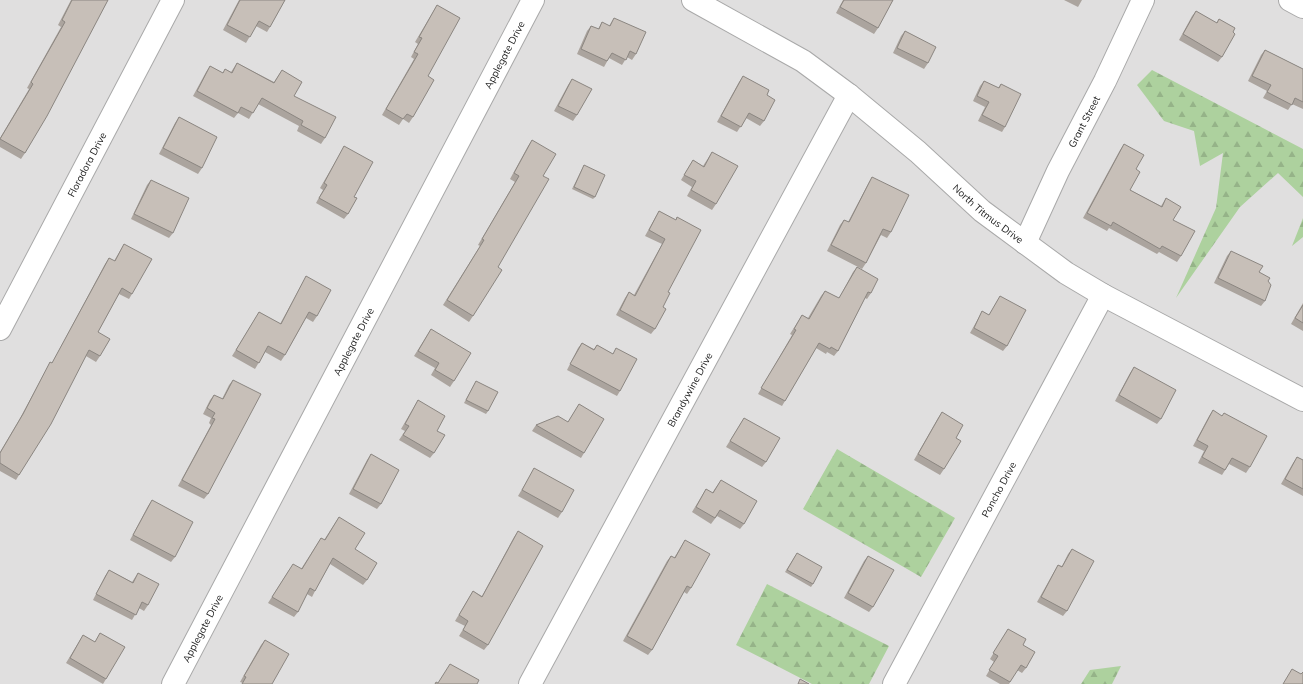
<svg xmlns="http://www.w3.org/2000/svg" width="1303" height="684" font-family="Mulish,sans-serif">
<style>
.residential{fill:#e0dfdf}
.forest{fill:url(#forest-firs)}
.lines{fill:none;stroke-linecap:round;stroke-linejoin:round}
.minor-casing{stroke:#a9a9a9;stroke-width:24}
.minor{stroke:#fff;stroke-width:22}
.wall{fill:#aba49e}
.building{fill:#c7bfb8;stroke:#8b8681}
.labels{text-anchor:middle;stroke-width:3.5;stroke-linejoin:round;paint-order:stroke}
.street-label{font-size:10px;fill:#222;stroke:#fff}
</style>
<defs>
<pattern id="forest-firs" width="22" height="20" patternUnits="userSpaceOnUse"><rect width="22" height="20" fill="#add19e"/><path d="M5 1l3.5 6h-7zM16 11l3.5 6h-7z" fill="#95b388"/></pattern>
</defs>
<rect width="100%" height="100%" fill="#f2efe9"/>
<path class="residential" d="M0,0H1303V684H0Z"/>
<path class="forest" d="M1152,70L1303,149V197L1278,173L1240,207L1176,298L1216,208L1223,153L1200,166L1194,131L1164,121L1137,85Z
M1303,218V237L1292,246Z
M837,449L955,518L921,577L803,509Z
M767,584L889,646L869,684H812L736,645Z
M1121,666L1112,684H1081L1090,670Z"/>
<g class="lines">
<defs>
<g id="minor">
<path id="s1" d="M693,0L803,61L849,95L918,152L982,211L1066,273L1103,295L1303,400"/>
<path d="M1290,0L1303,7"/>
<path id="s2" d="M1025,243L1058,171L1105,81L1143,0"/>
<path id="s3" d="M0,329L173,0"/>
<path id="s4" d="M173,684L533,0"/>
<path id="s5" d="M530,684L849,95"/>
<path id="s6" d="M894,684L1103,295"/>
</g>
</defs>
<use href="#minor" class="minor-casing"/>
<use href="#minor" class="minor"/>
</g>
<path class="wall" d="M71,0H108L25,153L21,159L0,147V138L29,89L27,88L61,27L58,25Z
M239,0H285L270,27L267,32L256,26L246,43L223,30Z
M843,0H893L878,28L874,34L836,13Z
M1064,0H1082L1078,7Z
M437,5L428,76L413,117L409,123L403,119L399,125L382,115L414,59L411,57L418,44L415,42Z
M1196,11L1216,23L1219,19L1233,32L1222,57L1218,62L1179,40L1192,16Z
M614,18L636,54L632,60L627,57L622,65L609,58L604,67L577,54L587,31L591,26L598,29L602,22L609,26Z
M905,31L928,63L924,69L893,53L901,36Z
M1265,50L1303,69V109L1292,104L1288,110L1263,98L1267,91L1248,81L1261,55Z
M237,63L274,82L282,70L294,96L325,138L321,144L297,131L299,126L258,104L249,119L238,113L234,118L193,96L206,72L210,66L223,73L225,69L231,72Z
M743,76L767,95L764,121L760,126L746,118L737,132L717,122L739,82Z
M572,79L577,115L573,121L554,111L568,85Z
M984,81L998,88L1001,84L1005,127L1002,132L978,121L985,107L973,101L980,86Z
M179,117L202,168L198,174L159,154L175,123Z
M532,140L543,176L473,316L469,322L443,305L480,246L478,245L515,182L510,179L528,146Z
M1124,144L1136,169L1130,190L1161,206L1166,198L1173,220L1181,256L1177,262L1159,252L1157,254L1109,228L1107,231L1083,218L1120,150Z
M344,146L354,197L348,214L344,219L316,203L323,190L320,188L341,152Z
M712,152L716,204L712,210L687,196L692,187L681,180L693,160L703,166Z
M584,165L595,197L593,199L572,189Z
M872,177L891,232L887,238L881,235L866,263L862,269L827,251L840,225L844,220L848,222L869,182Z
M151,180L173,233L169,238L131,219L147,185Z
M659,211L675,220L668,292L655,329L651,334L616,315L625,298L629,292L634,295L662,244L645,236L656,216Z
M124,244L132,294L129,299L119,294L98,332L100,356L96,362L86,356L19,475L16,480L0,471V452L19,420L47,368L50,362L52,363L105,264L109,258L114,261Z
M1231,251L1259,272L1268,281L1265,301L1261,306L1214,283L1227,256Z
M857,267L871,293L867,299L865,298L838,351L834,356L827,352L826,354L816,348L782,406L758,394L792,335L790,334L802,315L808,318L821,296L825,291L839,298L853,272Z
M306,276L317,316L313,322L306,318L285,355L281,361L265,352L255,369L232,356L259,312L280,324L303,282Z
M1000,296L1007,346L1003,351L970,333L979,317L982,311L989,315Z
M1303,303V331L1291,324Z
M431,329L454,381L450,387L431,375L435,368L414,356Z
M582,343L594,349L597,345L613,354L616,348L620,391L617,396L567,370L578,348Z
M1134,367L1161,419L1157,424L1115,401L1130,373Z
M233,380L208,494L204,499L178,486L211,425L209,423L211,418L203,414L210,400L214,395L222,399L229,385Z
M476,381L488,411L486,414L464,403Z
M418,400L437,431L434,453L430,458L399,440L405,431L401,429Z
M579,404L584,453L581,458L532,431L536,425L568,422Z
M1213,410L1250,467L1246,473L1229,464L1222,475L1198,463L1204,451L1193,446L1209,416Z
M942,412L956,438L944,469L940,475L914,460L938,418Z
M744,418L766,462L762,467L726,447Z
M371,454L381,504L377,509L349,494L367,460Z
M1297,457L1303,460V496L1281,484L1293,463Z
M534,468L562,512L558,518L518,496L531,474Z
M721,480L744,524L740,529L717,516L711,524L692,512L706,489L712,493Z
M152,500L175,557L171,562L130,540L148,506Z
M339,517L355,549L367,580L363,585L330,564L315,591L312,597L307,594L298,612L294,617L268,603L289,570L301,569L321,538L324,540Z
M518,531L488,645L484,650L459,636L465,626L455,621L473,591L482,596L514,537Z
M685,540L691,588L687,594L684,592L652,650L648,655L623,641L667,561L671,556L674,558Z
M1072,549L1067,611L1063,616L1037,602L1055,570L1058,565L1062,566L1068,554Z
M795,556L813,584L811,587L785,572Z
M868,556L873,607L869,612L844,598L864,561Z
M109,570L132,582L138,573L148,605L144,611L139,608L132,620L93,600L105,576Z
M1008,629L1026,668L1022,673L1017,670L1009,684H1000L986,676L994,662L990,659Z
M100,633L106,679L103,684L66,663L83,635L95,642Z
M265,640L272,684H242L243,683L240,682L261,645Z"/>
<path class="building" d="M72,0H108L47,116L25,153L0,139L33,84L31,82L65,22L62,20Z
M240,0H285L270,27L259,21L250,37L227,25Z
M844,0H893L878,28L840,7Z
M437,5L460,18L428,76L434,80L413,117L407,114L403,119L386,109L418,54L414,52L422,38L419,37Z
M1196,11L1217,23L1219,19L1235,28L1233,32L1235,34L1222,57L1183,34Z
M614,18L646,32L636,54L630,51L626,60L612,53L607,61L581,49L591,26L599,29L602,22L610,26Z
M905,31L936,47L928,63L897,48Z
M1265,50L1303,69V102L1295,98L1292,105L1267,92L1271,85L1252,76Z
M237,63L274,83L282,70L302,82L294,96L336,117L325,138L301,125L303,121L262,98L253,113L241,107L238,113L197,91L210,66L223,73L225,69L232,73Z
M743,76L769,90L767,95L775,100L764,121L749,113L741,127L721,116Z
M572,79L592,89L577,115L558,106Z
M984,81L999,88L1001,84L1021,94L1005,127L982,115L989,102L977,96Z
M179,117L217,137L202,168L163,148Z
M532,140L556,154L543,176L549,179L498,267L502,270L473,316L447,300L484,240L482,239L519,176L514,173Z
M1124,144L1144,155L1136,169L1140,172L1130,190L1162,207L1166,198L1181,207L1173,220L1195,231L1181,256L1162,246L1160,249L1113,222L1111,226L1087,213Z
M344,146L373,162L354,197L357,198L348,214L319,198L327,185L324,183Z
M712,152L738,166L716,204L691,190L696,181L684,175L693,160L704,167Z
M584,165L605,175L595,197L574,187Z
M872,177L909,195L891,232L883,229L866,263L831,245L844,220L849,222Z
M151,180L189,198L173,233L134,214Z
M659,211L676,220L677,217L701,230L668,292L670,293L663,307L666,309L655,329L620,310L629,292L635,296L665,239L649,230Z
M124,244L152,259L132,294L122,288L98,332L110,339L100,356L89,350L51,424L19,475L0,463V453L23,414L50,362L52,363L109,258L115,261Z
M1231,251L1263,266L1259,272L1270,278L1268,281L1271,285L1265,301L1218,278Z
M857,267L878,279L871,293L868,292L838,351L831,347L830,349L819,343L785,401L761,388L796,330L794,329L802,315L809,319L825,291L839,298Z
M306,276L331,290L317,316L309,312L285,355L268,346L259,363L236,350L259,312L281,324Z
M1000,296L1026,310L1007,346L974,328L982,311L989,315Z
M1303,305V323L1295,318Z
M431,329L471,353L454,381L435,370L439,363L418,351Z
M582,343L594,350L597,345L613,354L616,348L637,359L620,391L570,364Z
M1134,367L1176,390L1161,419L1119,395Z
M233,380L261,394L208,494L182,480L215,419L212,418L215,413L207,408L214,395L223,399Z
M476,381L498,392L488,411L466,400Z
M418,400L445,416L437,431L445,435L434,453L403,435L409,426L405,424Z
M579,404L604,419L584,453L536,425L558,416L568,422Z
M1213,410L1222,416L1224,413L1267,436L1250,467L1232,458L1225,470L1202,457L1208,446L1197,440Z
M942,412L963,425L956,438L961,441L944,469L918,454Z
M744,418L780,438L766,462L730,441Z
M371,454L399,470L381,504L353,489Z
M1297,457L1303,460V489L1285,479Z
M534,468L574,490L562,512L522,490Z
M721,480L757,501L744,524L720,510L715,518L696,507L706,489L713,493Z
M152,500L193,522L175,557L133,535Z
M339,517L365,533L355,549L377,563L367,580L333,558L315,591L310,588L298,612L272,597L293,564L302,569L321,538L325,540Z
M518,531L543,546L488,645L463,630L468,621L459,615L473,591L482,597Z
M685,540L710,554L691,588L687,586L652,650L627,636L671,556L675,558Z
M1072,549L1094,561L1067,611L1041,597L1058,565L1062,567Z
M797,553L822,567L813,584L787,570Z
M868,556L894,570L873,607L848,593Z
M109,570L133,583L138,573L159,584L148,605L142,602L136,615L96,594Z
M1008,629L1026,639L1023,645L1035,652L1026,668L1021,665L1010,682L989,670L998,656L993,653Z
M100,633L125,647L106,679L70,658L83,635L95,642Z
M265,640L289,654L272,684H242L246,677L244,676Z
M450,664L479,680L477,684H435L436,682L438,683Z
M1292,669L1301,674L1303,672V684H1283Z
M800,679L809,684H798Z"/>
<g class="labels">
<g class="street-label">
<text dy="4" stroke="none"><textPath href="#s4" startOffset="711">Applegate Drive</textPath></text>
<text dy="4" stroke="none"><textPath href="#s2" startOffset="135">Grant Street</textPath></text>
<text dy="4" stroke="none"><textPath href="#s3" startOffset="186">Floradora Drive</textPath></text>
<text dy="4" stroke="none"><textPath href="#s1" startOffset="366">North Titmus Drive</textPath></text>
<text dy="4" stroke="none"><textPath href="#s4" startOffset="387">Applegate Drive</textPath></text>
<text dy="4" stroke="none"><textPath href="#s5" startOffset="335">Brandywine Drive</textPath></text>
<text dy="4" stroke="none"><textPath href="#s6" startOffset="221">Poncho Drive</textPath></text>
<text dy="4" stroke="none"><textPath href="#s4" startOffset="63">Applegate Drive</textPath></text>
</g>
</g>
</svg>
